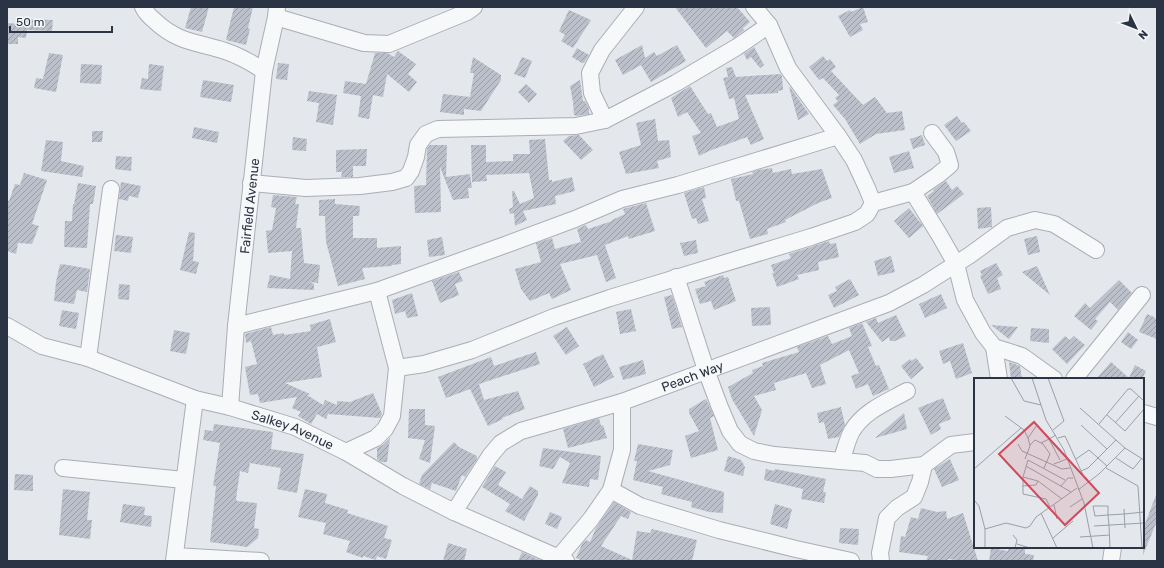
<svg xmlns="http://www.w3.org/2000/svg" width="1164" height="568" font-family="Rubik,sans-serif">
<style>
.building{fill:url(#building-hatch)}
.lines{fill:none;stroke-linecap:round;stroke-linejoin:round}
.minor-casing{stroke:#a9aeb7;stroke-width:18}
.minor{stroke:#f7f8fa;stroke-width:16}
.labels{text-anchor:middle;stroke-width:3.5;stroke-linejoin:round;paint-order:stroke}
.street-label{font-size:13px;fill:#2b3445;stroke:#f4f6f9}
.inset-road{fill:none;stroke:#9a9fa9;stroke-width:1}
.view{fill:#d1495b;fill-opacity:0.15;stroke:#d1495b;stroke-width:2}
.inset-edge{fill:none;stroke:#2b3445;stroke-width:2}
</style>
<defs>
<pattern id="building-hatch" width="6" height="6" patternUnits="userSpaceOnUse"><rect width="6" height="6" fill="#bbc0ca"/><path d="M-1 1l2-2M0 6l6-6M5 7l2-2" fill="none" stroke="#989da6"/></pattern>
</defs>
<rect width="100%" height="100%" fill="#e4e7ec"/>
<path class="building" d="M191,7H209L202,32L185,28Z
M234,7H253L248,28L250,29L246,45L226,40Z
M675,7H737L750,22L743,28L744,30L734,38L727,31L706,48Z
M863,7L868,22L860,24L863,30L850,37L838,16L850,10L851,12Z
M569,10L591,20L573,48L561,41L565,35L559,31Z
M20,19L53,20L52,31L27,30L26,38L18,37V44H7V23L19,24Z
M642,45L645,58L654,52L657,56L677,45L686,61L651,82L641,65L623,75L615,60Z
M754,47L764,65L760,68L751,57L747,60L744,54Z
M577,48L589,55L584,63H582L572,57Z
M398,51L416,64L408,74L417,82L409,92L387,74L383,97L373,95L369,119L358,117L361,96L343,93L345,81L366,84L375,53H387L394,57Z
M49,53L63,55L56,92L34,88L36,78L43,79Z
M823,56L827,61L830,59L836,67L831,71L863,105L875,97L887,113L902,111L905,130L876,134L860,144L845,119L833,105L838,101L835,98L839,95L823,78L819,80L809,67Z
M473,57L501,75V80L481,111L464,109V115L440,112L443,94L470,97L474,73H470Z
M522,57L532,61L525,78L514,74Z
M278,63L289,64L287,80L276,79Z
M81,64L102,65L101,84L80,83Z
M149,64L164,66L161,91L140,89L142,78L148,79Z
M732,67L736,77L780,74L782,76L783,90L778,91V93L745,95L764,139L751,145L747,137L709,151L699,156L692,136L701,133L687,112L678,117L671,98L690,86L708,114L711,113L717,127L739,119L734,98L729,99L723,78L728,77L726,68Z
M203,80L234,85L231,102L200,97Z
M580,80L583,101H585L589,108V114L577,116L574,115L573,102L570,86Z
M526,84L537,94L529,103L518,92Z
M789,87H790L809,114L798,120Z
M309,91L337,95L333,125L316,122L319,103L307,101Z
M957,116L962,123L964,122L971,131L956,141L944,125Z
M655,119L658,141L669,140L671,157L657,161L659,168L626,174L619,152L641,145L636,123Z
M194,127L219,132L217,143L192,138Z
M92,131H103L102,142H92Z
M579,135L593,150L581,160L563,141L569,136Z
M922,135L925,145L913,149L910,139Z
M293,137L307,139L306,151L292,150Z
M545,139L549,180H552V182L572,177L575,191L555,196L556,204L523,211L527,220L515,226L514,213L510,214L509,209L513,207L512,191H514L520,204L534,198L529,173L486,175L487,181L472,182L471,145H486V162L513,161V154H530L529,140Z
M46,140L63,142L61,161L84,166L82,177L41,171Z
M430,145H447L446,177L470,174L472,188H468L469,198L453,200L440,167L441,212L415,213L414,186L426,185L427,149Z
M367,149L366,166H353V177H341L342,172H336V150Z
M909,151L914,168L894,173L889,157Z
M116,156L132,157L131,171L115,169Z
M772,168L773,173L791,169L792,174L822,169L832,198L818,203L785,220L786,222L767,229L768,234L750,239L739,201H736L731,179L753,174L752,172L758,170Z
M24,173L47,180L32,224L39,226L32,244L18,243L16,254L7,251V201H9L15,184L20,185Z
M946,181L952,190L957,186L964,194L937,214L927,196L934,191L933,190Z
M121,182L141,186L138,198L129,196L128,201L119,199Z
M78,183L96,186L93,204H90L87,248L64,247L65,221H72L73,204H74Z
M704,187L706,198L702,199L709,221L698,224L696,218L692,219L684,193Z
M273,195L297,197L295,204H299L296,228H301L304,263L320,265L318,283L309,282L314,284V290L267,288L270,275L290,279L292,251L268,253L266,231L272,230L276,208L271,207Z
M335,199V204L360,206L359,216H353V238H377V248L401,246V264L392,265V266L362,268L365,279L338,286L326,242L325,216H319V200Z
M646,203L655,231L629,239L628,236L605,245L616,278L606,282L597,255L560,264L571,290L552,299L549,293L530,301L521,289L515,269L541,262L536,243L552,238L555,249L581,242L577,229L586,225L588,229L612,221V220L625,214L623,209Z
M991,207L992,227L978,229L977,208Z
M909,208L923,226L909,238L894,221Z
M189,232L195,233L193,261L199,262L196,274L180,270Z
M116,235L133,237L131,253L114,251Z
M1037,236L1040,252L1028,255L1024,239Z
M442,237L445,255L429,257L427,240Z
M696,240L698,253L684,256L680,243Z
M829,241L830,244L836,243L839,257L818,262L819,270L797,275L799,279L777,287L772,273H774L771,265L791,258L789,254Z
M891,256L895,272L878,276L874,261Z
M996,263L1003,275L997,278L1001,289L988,294L980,276L982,275L980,271Z
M60,264L62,265V264L90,269L87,292L77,290L74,304L54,301L56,282Z
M1037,266L1050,295L1022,272Z
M459,272L463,281L455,284L459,295L440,303L432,281Z
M723,275L724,278L728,277L736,301L714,310L711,301L700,304L695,289L706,286L704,282Z
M850,279L859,295L834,308L828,295L837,291L835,287Z
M1119,280L1132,293L1118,310L1110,302L1095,319L1098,321L1091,330L1074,316L1085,303L1090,308Z
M119,284L130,285L129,300L118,299Z
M412,293L418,316L407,318L405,311L395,314L392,300Z
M941,294L947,308L925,318L919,304Z
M672,295L682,327L672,329L664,297Z
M770,307L771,325L752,326L751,308Z
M631,309L636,331L620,334L616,312Z
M62,310L79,313L76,329L59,326Z
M1147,314L1154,317L1157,320V339L1139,332Z
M896,315L906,336L895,341H890L889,337L882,342L866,322L876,318L878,323Z
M330,319L336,342L317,347L322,377L285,383L310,394L307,395L323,405L325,400L337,405V401L350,402L373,393L382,414L380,418L328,414L326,419L317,414L311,424L298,416L301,412L292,408L297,397L260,403L258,394L250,395L245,367L257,364L251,341L246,343L245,334L271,327L273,335L284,333V335L311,331L310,325Z
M862,323L872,346L868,347L876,366L879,365L889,389L873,396L868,384L856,389L851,376L859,373L849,350L820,365L826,384L812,388L806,373L774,383L776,390L754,396L762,410L754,436L732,399L728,387L753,373L752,370L763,366L762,363L799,352L797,347L828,336L832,344L852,336L849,328Z
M991,325L1018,327L1009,339Z
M567,327L579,346L566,355L553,336Z
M1031,328L1049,329V343L1030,341Z
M174,330L190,333L186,354L170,351Z
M1128,332L1138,340L1131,349L1121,342Z
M1065,336L1070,340L1074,336L1085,345L1067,364L1052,349Z
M963,343L972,373L956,379L950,361L943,364L939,351Z
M536,352L540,364L479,384L484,400L518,391L525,409L502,418L503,419L488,426L470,389L446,398L438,377L491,357L494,366Z
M603,354L614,377L594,387L583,364Z
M916,358L924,368L911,379L901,366L910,359L911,361Z
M643,360L646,374L623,380L619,367Z
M1009,362L1020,366L1022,379H1011Z
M1111,362L1129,378L1135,365L1146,371L1142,379H1096Z
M943,398L951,419L939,424L941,429L931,435L918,408Z
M706,399L714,416L710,418L718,450L691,458L685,436L699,431L689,413V409Z
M841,407L845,425L839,437L828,439L824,422L819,423L817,413Z
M409,409H425V425L435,426L430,463L419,459L425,440L408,438Z
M904,413L907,429L875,438Z
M599,418L601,426L603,425L607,438L568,448L563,429Z
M214,424L273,432L271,449L304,454L297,493L277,489L281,468L250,463L248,473L240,471L236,499L237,501L257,503L254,528L259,529L258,538L247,547L210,542L216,486H213L220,443L203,440L205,430L213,431Z
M390,438L387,462H381L377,459V448L383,445Z
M454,442L459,447L477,456V459L465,477L462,475L456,491L432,483L430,489L419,484L422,475Z
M638,444L673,450L670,465L648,471L724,492L723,513L709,512L691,507L692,502L661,494L663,487L633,480L637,461H634Z
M543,448L601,456L598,480L590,479L589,487L562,483L570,463L560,457L553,469L539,466Z
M728,456L741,460L745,467L743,476L724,471Z
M950,459L959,480L942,487L934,469Z
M495,466L506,472L498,485L522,499L530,486L538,491V495L524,521L505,511L510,504L482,487Z
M766,469L774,471L775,469L826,479L823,492H826L824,503L801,499L803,489L764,480Z
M15,474L33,475V491L14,490Z
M63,489L90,492L87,520H92L90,539L59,535Z
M305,489L327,494L325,503L348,510L347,513L388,526L384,538L392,540L386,559L377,556L376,560L363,556V558L346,552L350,541L323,534L326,523L298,517Z
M1156,495L1157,521L1143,555V529Z
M614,502L631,512L628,519L621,516L601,546L632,560L637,531L650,533L652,529L697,540L692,561H583L576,558L582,544L586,540L590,542L596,528Z
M123,504L145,507L144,515L152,516L151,527L120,522Z
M775,504L792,509L787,529L770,524Z
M921,508L937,512L946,511L947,519L963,513L978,561H964L948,559L947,561H926L928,556L899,552L901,536L905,537L911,517L918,519Z
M550,512L562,517L557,529L545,524Z
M840,528L859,529L858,545L839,543Z
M448,543L467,549L464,561H443Z
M1008,547H1025V554L1034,555L1033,561H989L991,548L1008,551Z
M522,552L542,561H518Z"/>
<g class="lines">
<defs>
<g id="minor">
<path d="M143,7C146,13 150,17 155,21C178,43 198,42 225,51C240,56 252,63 264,71"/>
<path d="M276,17L364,43L389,44L467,12L474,7"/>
<path d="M605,120L592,93L590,73L602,50L636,7"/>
<path d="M251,183L306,188L360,186L392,182L406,178L411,171L416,157L418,145L426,134L438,129L576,126L605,120L676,83L737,47L769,25"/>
<path d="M913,192L940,236L956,264L965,300L983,333L994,347L1022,356L1054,379"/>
<path d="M873,203L913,192L938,175L950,165L946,152L932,133"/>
<path d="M676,277L706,370L719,405L730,431L740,444L754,451L774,455L841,461L865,463L877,469H891L924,465L951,445L975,442"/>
<path id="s1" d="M7,326L42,346L88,358L195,399L230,407L295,427L346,452L403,486L454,512L566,561"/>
<path d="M236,326L377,291L505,245L575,219L622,199L678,185L838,136"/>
<path d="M994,347L999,379"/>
<path d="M88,358L111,189"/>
<path d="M397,368L424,364L472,350L554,317L610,298L811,237L855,222L867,214L873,203L867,188L854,160L838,136L788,68L769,25L754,7"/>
<path d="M1074,379L1142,295"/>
<path id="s2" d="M230,407L236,326L264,71L276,17L277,7"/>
<path d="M1143,413L1157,417"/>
<path d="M346,452L376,438L385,429L392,416L397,368L377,291"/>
<path d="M841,461C845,451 847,440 852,431C864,411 887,402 907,391"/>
<path d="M63,468L184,480"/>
<path d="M611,490L640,506L719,530L796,549L851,561"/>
<path id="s3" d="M454,512L490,456L501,443L521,431L622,402L889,303L923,285L970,255L1007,228L1035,220L1054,224L1096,250"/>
<path d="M175,556L261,561"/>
<path d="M559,557L591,519L611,490L622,450V402"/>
<path d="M174,561L195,399"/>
<path d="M881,561L880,553L887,518L897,508L914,497L920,482L924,465"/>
<path d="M1111,561L1113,547"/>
</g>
</defs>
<use href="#minor" class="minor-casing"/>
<use href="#minor" class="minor"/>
</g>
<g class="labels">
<g class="street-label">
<text dy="5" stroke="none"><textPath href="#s2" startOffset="202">Fairfield Avenue</textPath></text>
<text dy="5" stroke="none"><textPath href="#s3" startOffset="287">Peach Way</textPath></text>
<text dy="5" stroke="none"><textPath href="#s1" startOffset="305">Salkey Avenue</textPath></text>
</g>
</g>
<g transform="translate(974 378)">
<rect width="170" height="170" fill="#e4e7ec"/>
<path class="inset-road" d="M37,0L50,23L67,27M58,0L72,42L90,72L110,125L119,170M74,0L90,43L79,52M106,30L151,70L170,82M133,37L151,53L170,31M31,38L50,52L54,60L56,68L51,81M141,45L165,18M125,46L154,11H157L170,23M107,47L133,71M54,60L63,47L75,61L82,57M84,60L91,58L109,97L115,105M67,65L75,61L86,82M44,66L48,73L88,91L96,90M56,67L61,62L69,66L76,76L70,90M142,80L159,91L168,80M102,81L115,72L133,88M80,86L93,81M52,88L97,114M132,90L164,108M0,91L47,50M107,93L114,90L142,62M49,99L64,103L88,121M48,108L62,107L64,103M87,108L94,100H99M164,108L168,170M104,112L125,96L151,70M1,123L5,128L11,151V170M80,127L83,141M76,129L72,121L49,116V99L54,82L91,102M96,129L108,121M150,131L151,150M67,135L83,170M56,148L62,139L103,110M120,148L170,145M11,151L32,145L52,150L56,148M39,157L43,162L41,170M106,159L136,157M79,160L99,143M43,166L56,170M136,170L135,147L134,137V128H119L121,138L134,137L150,136L170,134"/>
<path class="view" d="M60,44L125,115L91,147L25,76Z"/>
<rect width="170" height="170" class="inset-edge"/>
</g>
<rect width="1164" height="568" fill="none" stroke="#2b3445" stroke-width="16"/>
<g transform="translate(1136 28) rotate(133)" stroke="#f4f6f9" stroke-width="3" paint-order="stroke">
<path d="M0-3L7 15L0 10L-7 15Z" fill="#2b3445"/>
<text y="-6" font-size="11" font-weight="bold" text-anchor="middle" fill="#2b3445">N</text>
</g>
<path d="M10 26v6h102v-6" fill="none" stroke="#2b3445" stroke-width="2"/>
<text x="16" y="26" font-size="12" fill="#2b3445" stroke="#f4f6f9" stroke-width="3" paint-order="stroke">50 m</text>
</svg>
